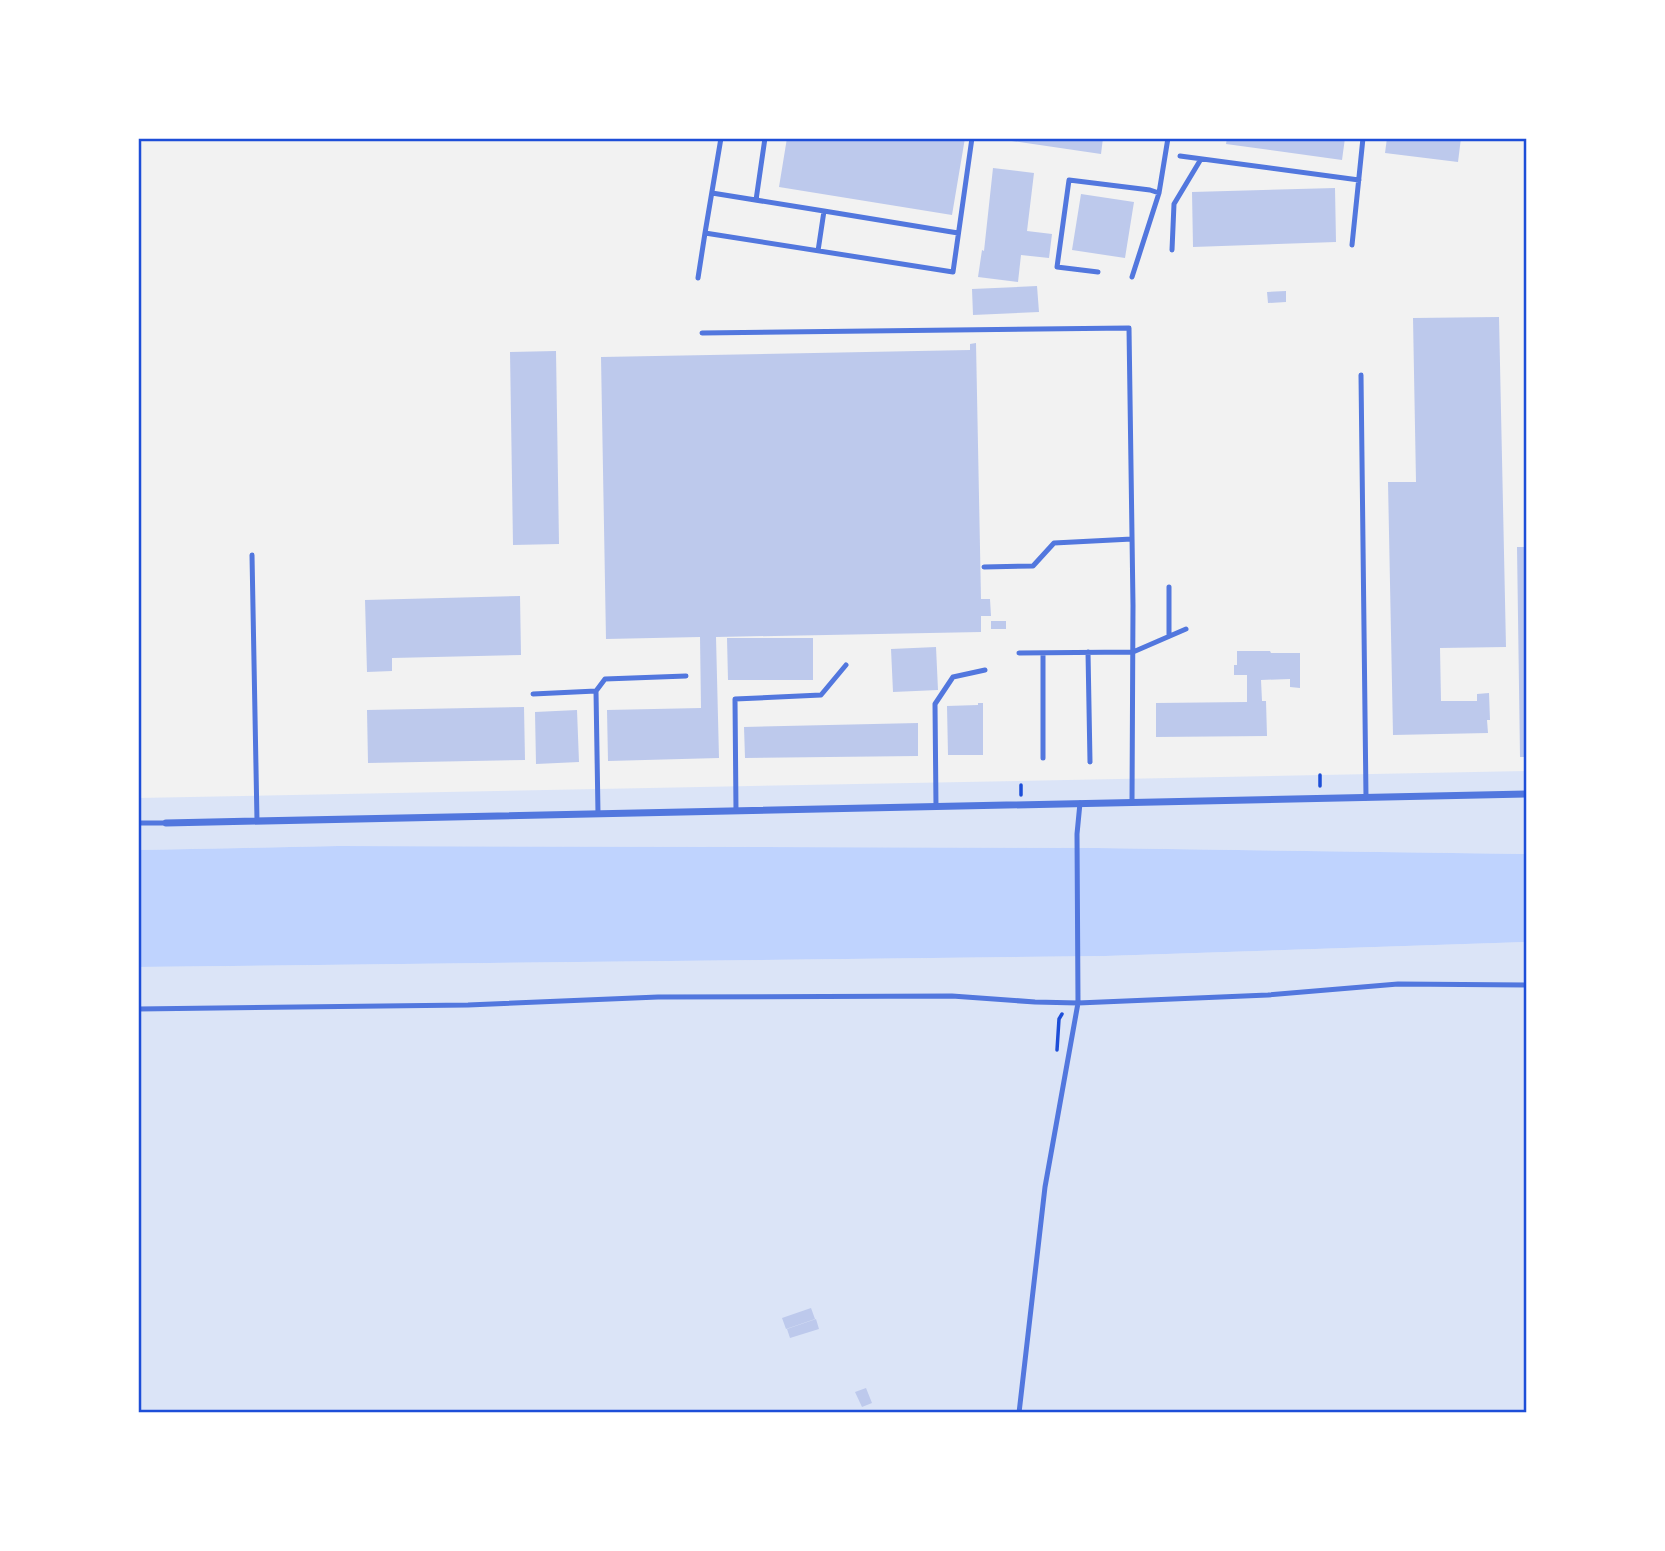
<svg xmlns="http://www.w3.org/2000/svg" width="1665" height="1551" font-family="'Titillium Web',sans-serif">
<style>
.green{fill:#dbe4f7}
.water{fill:#bfd3fe}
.building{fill:#bdc9ec}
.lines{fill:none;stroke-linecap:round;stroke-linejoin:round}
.path{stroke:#1d4ed8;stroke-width:3.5}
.service{stroke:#5277de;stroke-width:5}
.minor{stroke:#5277de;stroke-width:7}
.neatline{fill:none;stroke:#1d4ed8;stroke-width:2.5}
</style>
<rect width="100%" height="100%" fill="#f2f2f2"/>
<path class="green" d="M1527,771V854L1098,848L338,846L138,850V798Z
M1527,942V1413H138V967L1106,956Z"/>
<path class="water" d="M338,846L1098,848L1527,854V942L1106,956L138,967V850Z"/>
<path class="building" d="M787,138H965L952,215L779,187Z
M1005,138H1103L1101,154L1005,140Z
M1227,138H1345L1342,160L1226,144Z
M1387,138H1461L1458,162L1385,153Z
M993,168L1034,173L1027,231L1052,234L1049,258L1021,255L1018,282L978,277L982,250L984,251Z
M1335,188L1336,242L1193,247L1192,192Z
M1081,194L1134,202L1125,258L1072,250Z
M1037,286L1039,312L973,315L972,289Z
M1286,291V302L1268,303L1267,292Z
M1499,317L1506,647L1440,648L1441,701H1477V694L1489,693L1490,720H1487L1488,733L1393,735L1388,482H1416L1413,318Z
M976,343L981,599H990L991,616H981V632L716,637L719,758L608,761L607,710L701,708L700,637L606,639L601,357L970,350V344Z
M556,351L559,544L513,545L510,352Z
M1517,547H1527V757H1520Z
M520,596L521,655L392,658V671L367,672L365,600Z
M991,621H1006V629H991Z
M727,638H813V680H728Z
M936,647L938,690L893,692L891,649Z
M1237,651H1270L1271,653H1300V688L1290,687V679L1261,680L1262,701H1266L1267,736L1156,737V703L1247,702V675H1234V665H1237Z
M978,703H983V755H948L947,706L978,705Z
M524,707L525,760L368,763L367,710Z
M577,710L579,762L536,764L535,712Z
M918,723V756L745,758L744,727Z
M811,1308L815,1319L786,1329L782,1318Z
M816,1319L819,1329L790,1338L787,1329Z
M866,1388L872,1403L862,1407L855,1392Z"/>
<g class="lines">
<path class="path" d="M1320,775V786
M1021,785V795
M1057,1050L1059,1019L1062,1014"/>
<path class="service" d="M1180,156L1359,180
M712,193L824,211L818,251
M756,200L765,138
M824,211L958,233
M705,233L721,138
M1352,245L1363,138
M1172,250L1174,204L1201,159
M1098,272L1057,267L1069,180L1150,190L1159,193
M1132,277L1159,193L1168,138
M698,278L705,233L953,272L972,138
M702,333L1129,328L1133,605L1132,802
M1361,375L1366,798
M252,555L257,821
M984,567L1033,566L1054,543L1132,539
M1169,587V636
M1088,652L1090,762
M1019,653L1133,652L1186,629
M1043,653V758
M596,691L605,679L686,676
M533,694L596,691L598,814
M936,807L935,704L953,677L985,670
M736,811L735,699L821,695L846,665
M138,823H166
M138,1009L468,1005L658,997L952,996L1035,1002L1078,1003L1268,995L1398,984L1527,985
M1019,1413L1045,1187L1078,1003L1077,834L1080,803"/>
<path class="minor" d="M166,823L1527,794"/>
</g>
<rect width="1665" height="1551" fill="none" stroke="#ffffff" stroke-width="280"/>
<rect x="140" y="140" width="1385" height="1271" class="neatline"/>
</svg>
